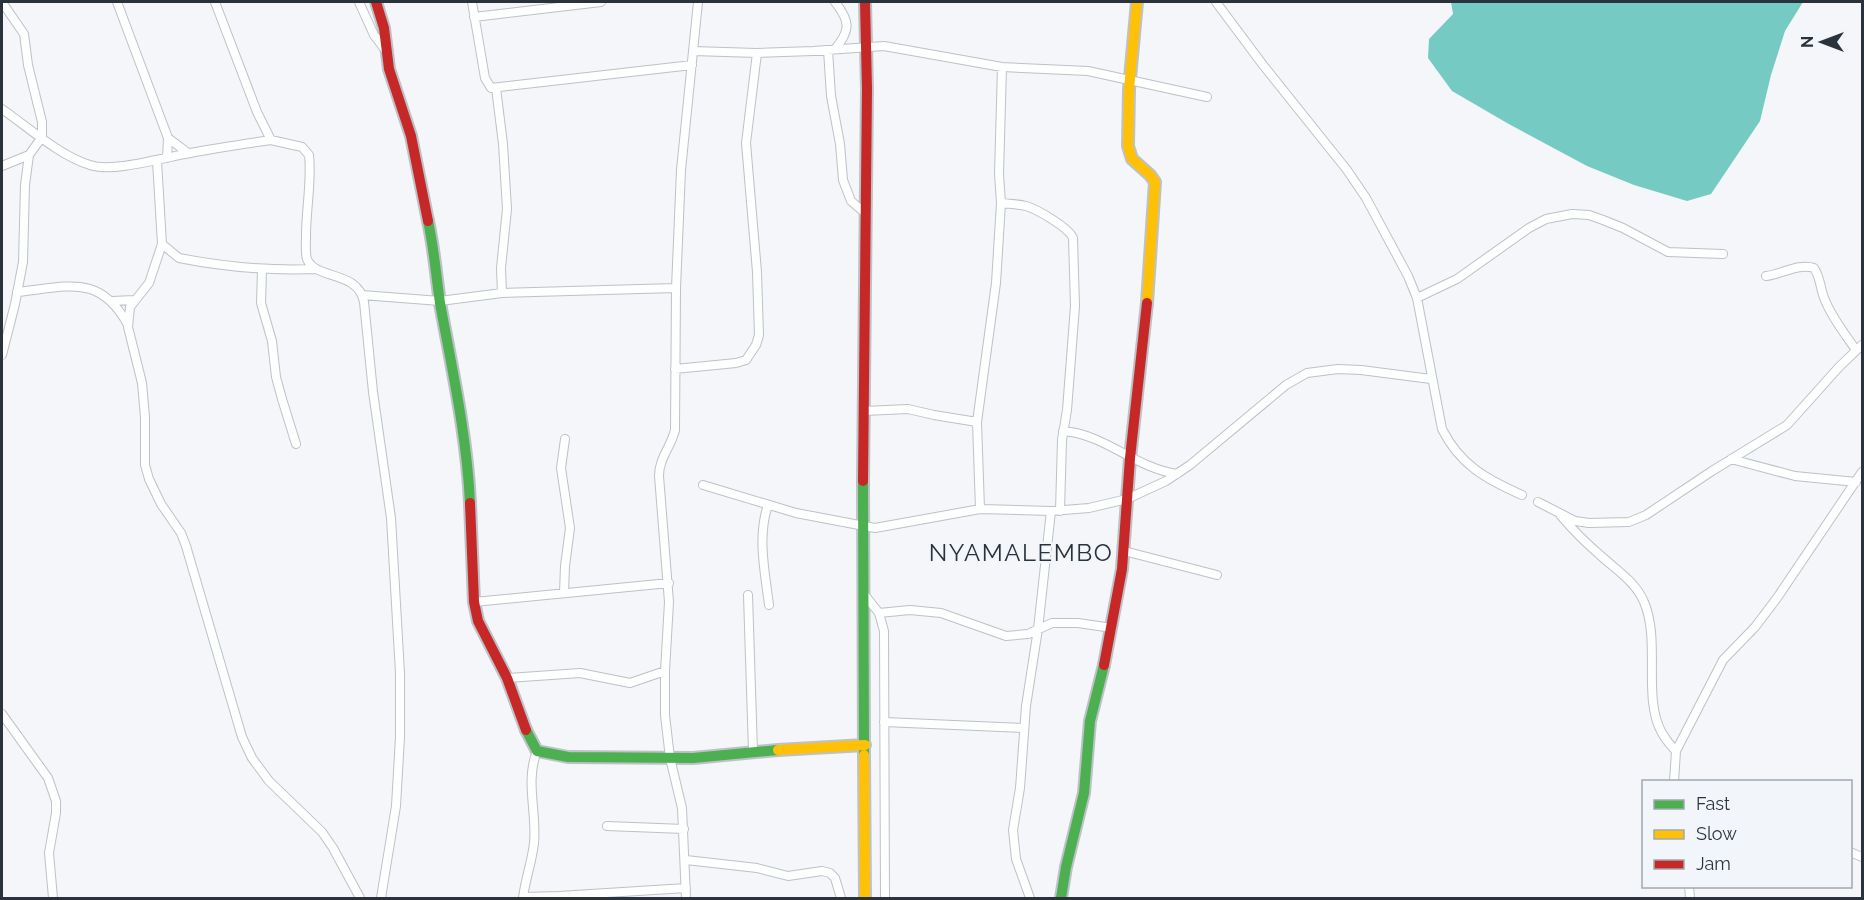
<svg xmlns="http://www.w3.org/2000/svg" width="1864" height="900" font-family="Raleway,sans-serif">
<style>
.water{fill:#75cbc4}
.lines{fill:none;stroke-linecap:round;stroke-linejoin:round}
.street-casing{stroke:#bcc2c7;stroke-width:10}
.fast-casing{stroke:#bcc2c7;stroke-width:14}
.slow-casing{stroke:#bcc2c7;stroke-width:14}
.jam-casing{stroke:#bcc2c7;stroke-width:14}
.street{stroke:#fdfefe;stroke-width:8}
.fast{stroke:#4caf50;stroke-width:10}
.slow{stroke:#ffc107;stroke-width:10}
.jam{stroke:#c62828;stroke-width:10}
.labels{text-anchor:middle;stroke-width:4.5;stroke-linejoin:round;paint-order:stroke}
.quarter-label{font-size:24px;letter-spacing:1.5px;fill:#2a333b;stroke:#f2f6fb}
</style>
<rect width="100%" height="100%" fill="#f4f6f9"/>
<path class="water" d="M1451,2H1803L1785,31L1771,75L1760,121L1711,194L1687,201L1634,185L1587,166L1507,123L1452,91L1428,58L1429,39L1453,14Z"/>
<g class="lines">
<defs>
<path id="street" d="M2,2L24,34L28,65L42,122V137L29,155L25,185L23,262L15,304L2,355
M117,2L168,138L188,153
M215,2L257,112L271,140L302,147L309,155C312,179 306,210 306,235C306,243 305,252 307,259C315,280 358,270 364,302L373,392L391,518L400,673V737L396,806L381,898
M359,2L374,35L386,51
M472,2L485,78L491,88L692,65
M835,2C850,21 851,30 835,49
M1216,2L1263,65L1347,170L1366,198L1408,276L1417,298L1442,429C1460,465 1486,479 1522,495
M474,17L601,2
M828,50L831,96L840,144L843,180L851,201L865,213
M693,51L757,53L813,51L884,46L1002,67L1088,71L1207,97
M496,88L503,144L507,209L501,268L502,293
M2,109C28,127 60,156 90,165C112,173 166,157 190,153C217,148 244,144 271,140
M167,158L168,138
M157,161L162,244L179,258C225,267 269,271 316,269
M2,166L29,155
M1001,203C1009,204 1018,204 1026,206C1037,209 1069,228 1073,238L1075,306L1067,410L1062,440L1060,511
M162,244L149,283L130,307L128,327L142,383L145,417V465L149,479L161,504L181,533L186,546L242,737L252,758L269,781L322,832L333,848L360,898
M262,270L261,303L272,341L276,377L282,399L296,444
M1766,276C1783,274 1798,263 1814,268C1821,278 1820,290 1825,300C1832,318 1845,334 1856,350
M17,292C67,287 100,273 128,325
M362,295L440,301L502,293L676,288
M1417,298L1457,279L1529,228L1546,219L1572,214L1589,215L1603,220L1623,228L1668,252L1723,254
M112,301L134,300
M675,369L736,363L746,360L756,345L759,335L757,272L746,143L757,53
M864,411L908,409L934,415L977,422
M1063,431C1105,434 1135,468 1177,474
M1731,459L1795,476L1856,482
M703,485L796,513L875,528L980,509L1051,511L1089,508L1127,499L1166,481L1190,465L1286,385L1307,373L1338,369L1361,370L1431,379
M1538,502L1575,521L1589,523L1629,522L1646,515L1712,471L1787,425L1839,367L1862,345
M768,505C757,537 765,572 769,605
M980,509L977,422L996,283L1001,203L999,174L1002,67
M1561,516C1573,530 1586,543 1600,555C1615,569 1636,582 1644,602C1661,641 1642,698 1662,733C1666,740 1671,746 1676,751
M1124,551L1217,575
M564,593L565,566L570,528L561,468L565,439
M864,594L879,613L884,631L885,898
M748,595L753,752
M474,602L669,583
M879,613L910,610L941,613L1006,636L1028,634L1052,623H1078L1112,628
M507,678L580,673L630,683L665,671
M2,714L48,778L56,801V813L49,853L53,898
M884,722L1024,728
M1674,782L1676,751L1723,660L1755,627L1777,598L1862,472
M607,826L684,829
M1850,852L1862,857
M686,860L757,868L788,876L822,871L830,873L835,878L841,898
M1689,886L1690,898
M523,897L559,896L686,888
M523,898C525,880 532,862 534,843C537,812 525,781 537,751
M686,898L682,808L670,758L665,715V671L669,602L659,476C659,458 671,447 675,430L676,288L681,170L698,2
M1030,898L1016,859L1013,830L1020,788L1026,706L1038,629L1051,511"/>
<path id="fast" d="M428,221C434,248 436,275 440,303C452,369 467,436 470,503
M863,481L864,755
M526,730L537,751L568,757L693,758L778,750
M1061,898L1066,867L1084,793L1090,721L1104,665"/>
<path id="slow" d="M1137,2L1129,89L1128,146L1132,159L1150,175L1155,182L1147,303
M778,750L865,745
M864,755L865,898"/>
<path id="jam" d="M376,2L384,28L389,69L411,136L428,221
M863,481L867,89L865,2
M470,503L474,602L478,621L507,678L526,730
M1104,665L1122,569L1130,458L1147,303"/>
</defs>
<use href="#street" class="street-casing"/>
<use href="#fast" class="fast-casing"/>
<use href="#slow" class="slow-casing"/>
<use href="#jam" class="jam-casing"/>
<use href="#street" class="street"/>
<use href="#fast" class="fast"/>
<use href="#slow" class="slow"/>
<use href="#jam" class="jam"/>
</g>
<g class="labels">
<g class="quarter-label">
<text x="1021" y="561">NYAMALEMBO</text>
</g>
</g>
<rect width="1864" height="900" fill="none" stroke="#2a333b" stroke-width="6"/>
<rect x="1642" y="780" width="210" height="108" fill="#f2f6fb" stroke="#a2a8ae" stroke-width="1.5"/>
<rect x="1654" y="800" width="30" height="9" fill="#4caf50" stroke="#a2a8ae" stroke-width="1.5"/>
<text x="1696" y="810" font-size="18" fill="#2a333b">Fast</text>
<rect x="1654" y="830" width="30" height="9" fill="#ffc107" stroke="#a2a8ae" stroke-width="1.5"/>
<text x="1696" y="840" font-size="18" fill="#2a333b">Slow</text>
<rect x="1654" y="860" width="30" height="9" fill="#c62828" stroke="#a2a8ae" stroke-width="1.5"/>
<text x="1696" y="870" font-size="18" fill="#2a333b">Jam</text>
<g transform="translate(1822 42) rotate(270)" stroke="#f2f6fb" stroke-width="4.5" paint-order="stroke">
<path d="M0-4.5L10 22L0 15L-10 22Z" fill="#2a333b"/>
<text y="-9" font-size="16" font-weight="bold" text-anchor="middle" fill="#2a333b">N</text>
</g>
</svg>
